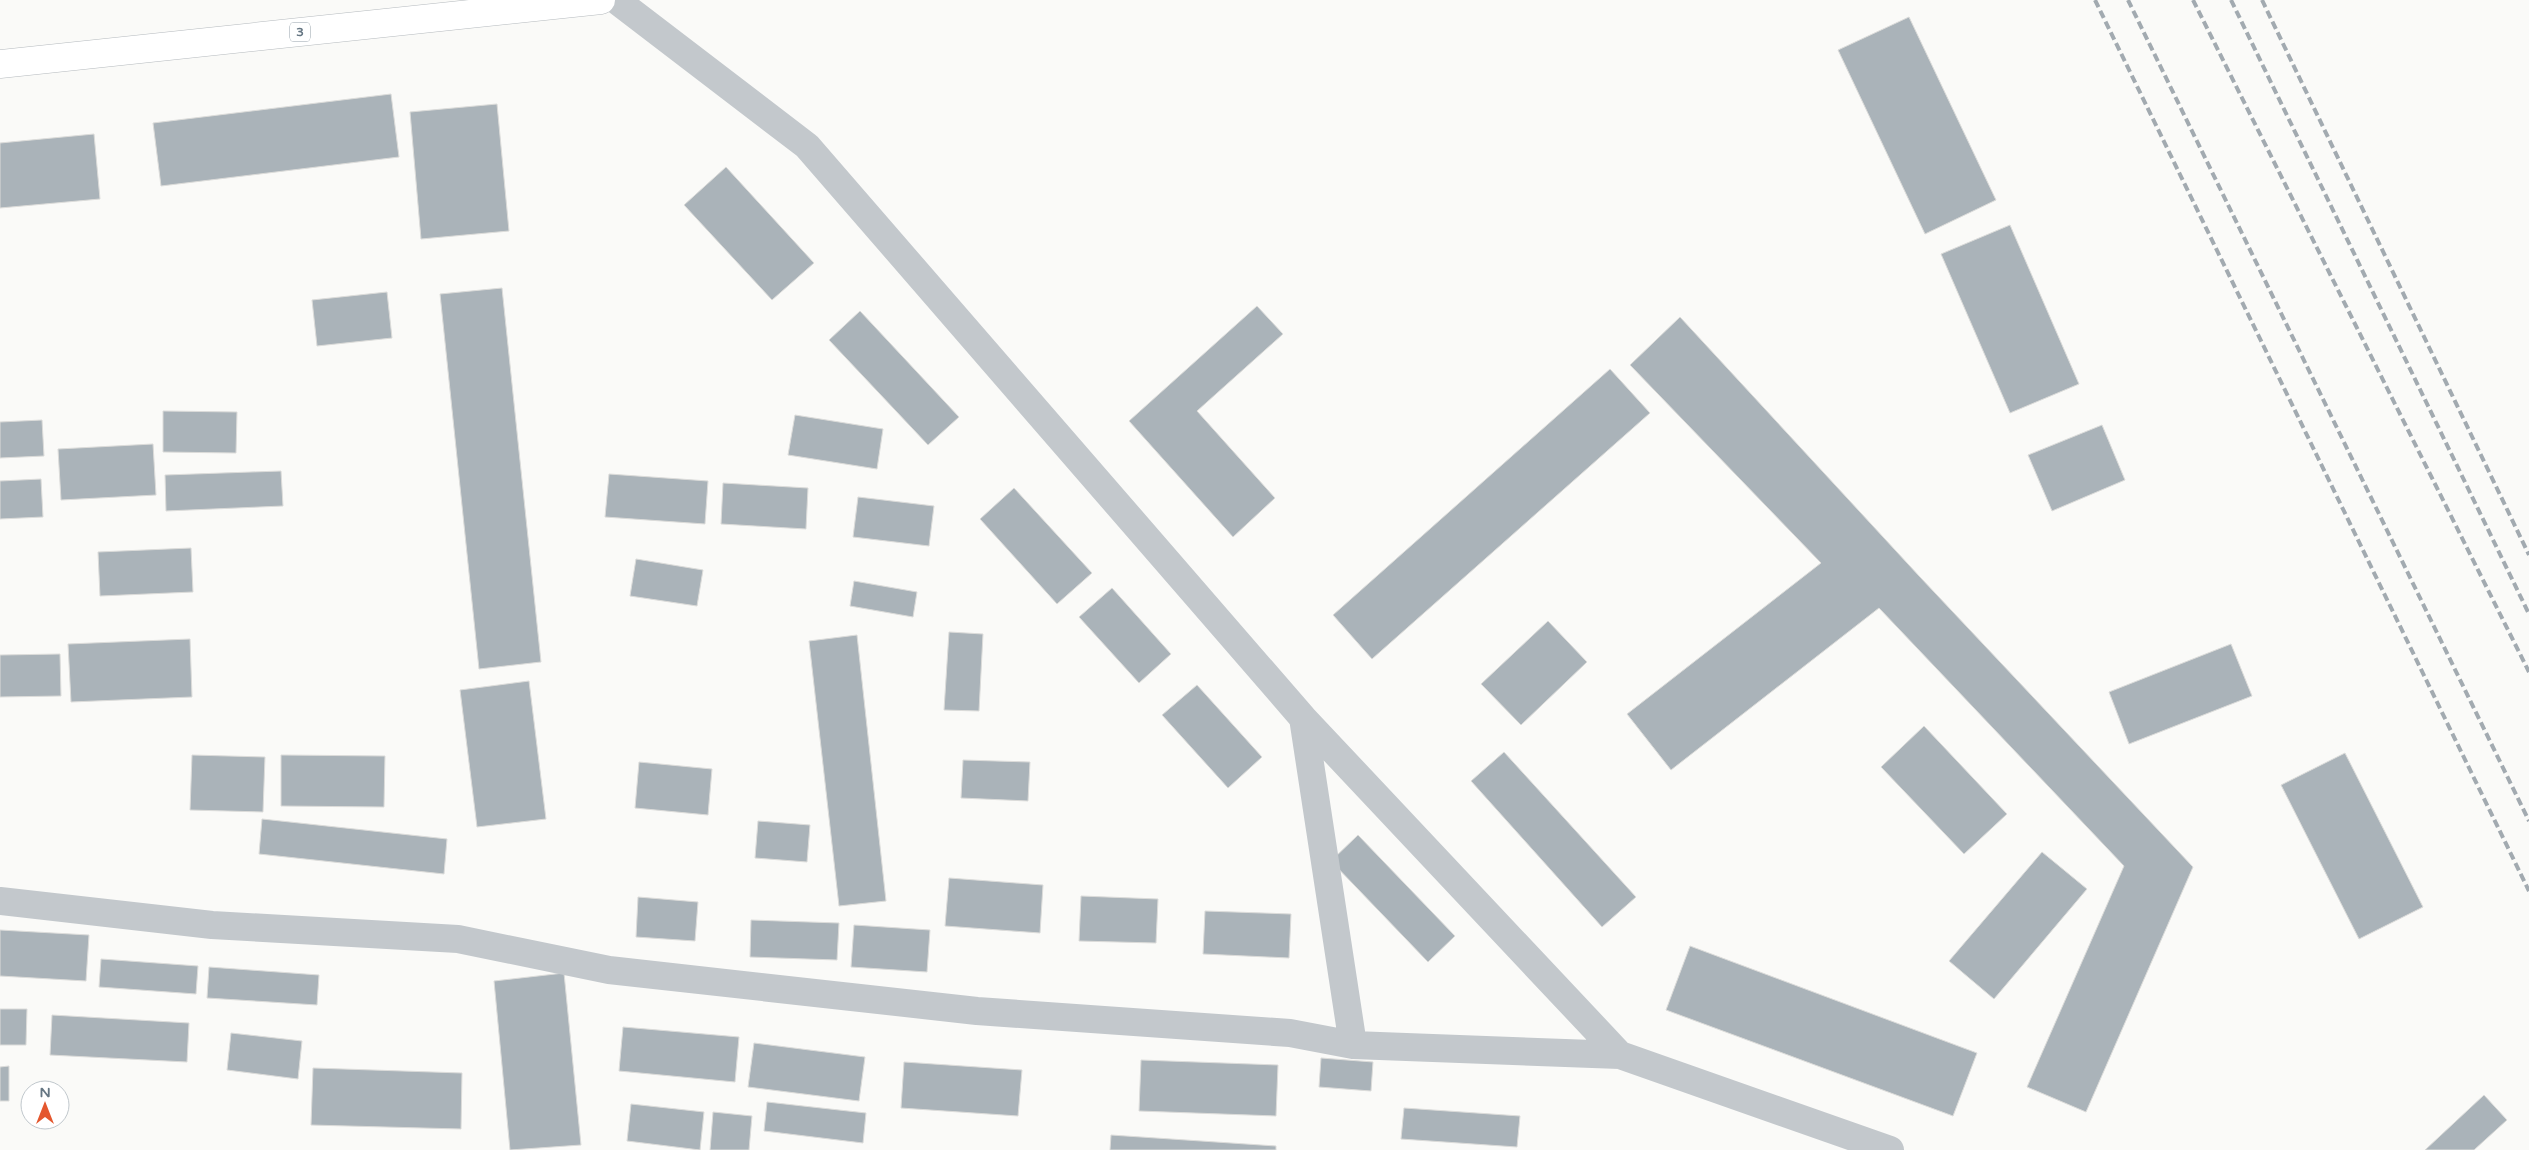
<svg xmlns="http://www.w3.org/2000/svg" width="2529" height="1150" font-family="'Varela Round',sans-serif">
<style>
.building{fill:#aab3b9;stroke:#dcdcda}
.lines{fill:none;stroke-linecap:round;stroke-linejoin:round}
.major-casing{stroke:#b5babe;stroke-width:29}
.minor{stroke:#c3c8cc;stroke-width:28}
.major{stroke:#fff;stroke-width:28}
.rail{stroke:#a2aab0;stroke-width:4;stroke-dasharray:8 4;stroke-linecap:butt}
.labels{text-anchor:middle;stroke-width:5;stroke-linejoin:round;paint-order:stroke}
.shield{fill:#fff;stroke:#939fa8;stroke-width:1}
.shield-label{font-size:12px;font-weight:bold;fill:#657683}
</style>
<rect width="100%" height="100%" fill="#fafaf8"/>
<path class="building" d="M1909,17L1996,200L1925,234L1838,50Z
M391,94L399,157L161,186L153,123Z
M497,104L509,231L421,239L410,112Z
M94,134L100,199L0,208V143Z
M726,167L814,263L772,300L684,205Z
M2010,225L2079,384L2010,413L1941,254Z
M502,288L541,662L479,669L440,294Z
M387,292L392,338L317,346L312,300Z
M1257,306L1283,334L1197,411L1275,498L1233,537L1129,421Z
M860,311L959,417L928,445L829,340Z
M1680,317L1920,577L2193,867L2086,1112L2027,1087L2124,866L1879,608L1671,770L1627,714L1821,563L1630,365Z
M1610,369L1650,413L1372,659L1333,615Z
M163,411L237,412L236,453L163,452Z
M795,415L883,429L877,469L788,455Z
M42,420L44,456L0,458V422Z
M2102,425L2125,480L2052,511L2028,455Z
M153,444L156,495L61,500L58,449Z
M281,471L283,506L166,511L165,475Z
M609,474L708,481L705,524L605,517Z
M41,479L43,517L0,519V481Z
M723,483L808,488L806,529L721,524Z
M1014,488L1092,573L1057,604L980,519Z
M858,497L934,506L929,546L853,537Z
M191,548L193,592L100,596L98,552Z
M636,559L703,570L697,606L630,596Z
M854,581L917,592L913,617L850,606Z
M1112,588L1171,654L1139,683L1079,617Z
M1548,621L1587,662L1521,725L1481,684Z
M949,632L983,634L979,711L944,710Z
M857,635L886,901L839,906L809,641Z
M190,639L192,697L71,702L68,644Z
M2231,644L2252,696L2129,744L2109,692Z
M60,654L61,696L0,697V655Z
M529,681L546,819L477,827L460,690Z
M1197,685L1262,757L1228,788L1162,715Z
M1924,726L2007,814L1964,854L1881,767Z
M1504,752L1636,897L1602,927L1471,781Z
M2345,753L2423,907L2359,939L2281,785Z
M192,755L265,757L263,812L190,810Z
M281,755L385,756L384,807L281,806Z
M963,760L1030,762L1028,801L961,798Z
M639,762L712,769L708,815L635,808Z
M262,819L447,839L444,874L259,854Z
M758,821L810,825L807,862L755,858Z
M1358,835L1455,936L1428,962L1331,861Z
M2042,852L2087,889L1994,999L1949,961Z
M949,878L1043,885L1040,933L945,926Z
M1081,896L1158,899L1156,943L1079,941Z
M638,897L698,902L695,941L636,937Z
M1205,911L1291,914L1289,958L1203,954Z
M751,920L839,923L837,960L750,957Z
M854,925L930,930L927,972L851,967Z
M0,930L89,935L86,981L0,976Z
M1690,946L1977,1053L1953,1116L1666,1010Z
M101,959L198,966L196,994L99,987Z
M209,967L319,975L317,1005L207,998Z
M564,973L581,1145L510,1150L494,981Z
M0,1009H27L26,1045H0Z
M52,1015L189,1023L187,1062L50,1055Z
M623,1027L739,1037L735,1082L619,1071Z
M231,1033L302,1041L298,1079L227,1070Z
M754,1043L865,1057L859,1101L748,1087Z
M1321,1058L1373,1062L1371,1091L1319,1087Z
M1141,1060L1278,1065L1276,1116L1139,1111Z
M904,1062L1022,1070L1018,1116L901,1108Z
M9,1066V1101H0V1067Z
M313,1068L462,1073L461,1129L311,1125Z
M2484,1095L2507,1120L2474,1150H2425Z
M767,1102L866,1113L863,1143L764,1131Z
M631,1104L704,1112L700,1150L627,1141Z
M1404,1108L1520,1116L1517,1147L1401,1139Z
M713,1112L752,1116L749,1150H710Z
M1111,1135L1276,1146V1150H1110Z"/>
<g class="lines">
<defs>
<path id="major" d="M0,64L601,0"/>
</defs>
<use href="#major" class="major-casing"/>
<path class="minor" d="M616,0L807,146L1303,718L1620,1055
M1303,718L1353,1045
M0,901L212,925L458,939L609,970L977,1011L1290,1033L1353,1045L1620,1055L1890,1150"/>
<use href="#major" class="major"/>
<path class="rail" d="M2095,0L2529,891
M2128,0L2529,821
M2193,0L2529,672
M2231,0L2529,614
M2262,0L2529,555"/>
</g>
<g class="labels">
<rect class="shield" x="290" y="22.5" width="20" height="19" rx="4"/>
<g class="shield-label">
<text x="300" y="36">3</text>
</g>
</g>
<g transform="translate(45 1105)"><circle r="24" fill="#ffffff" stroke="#c1c8cd"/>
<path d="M0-4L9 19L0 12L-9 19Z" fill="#e4572e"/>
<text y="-8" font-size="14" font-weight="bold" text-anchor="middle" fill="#657683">N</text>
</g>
</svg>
